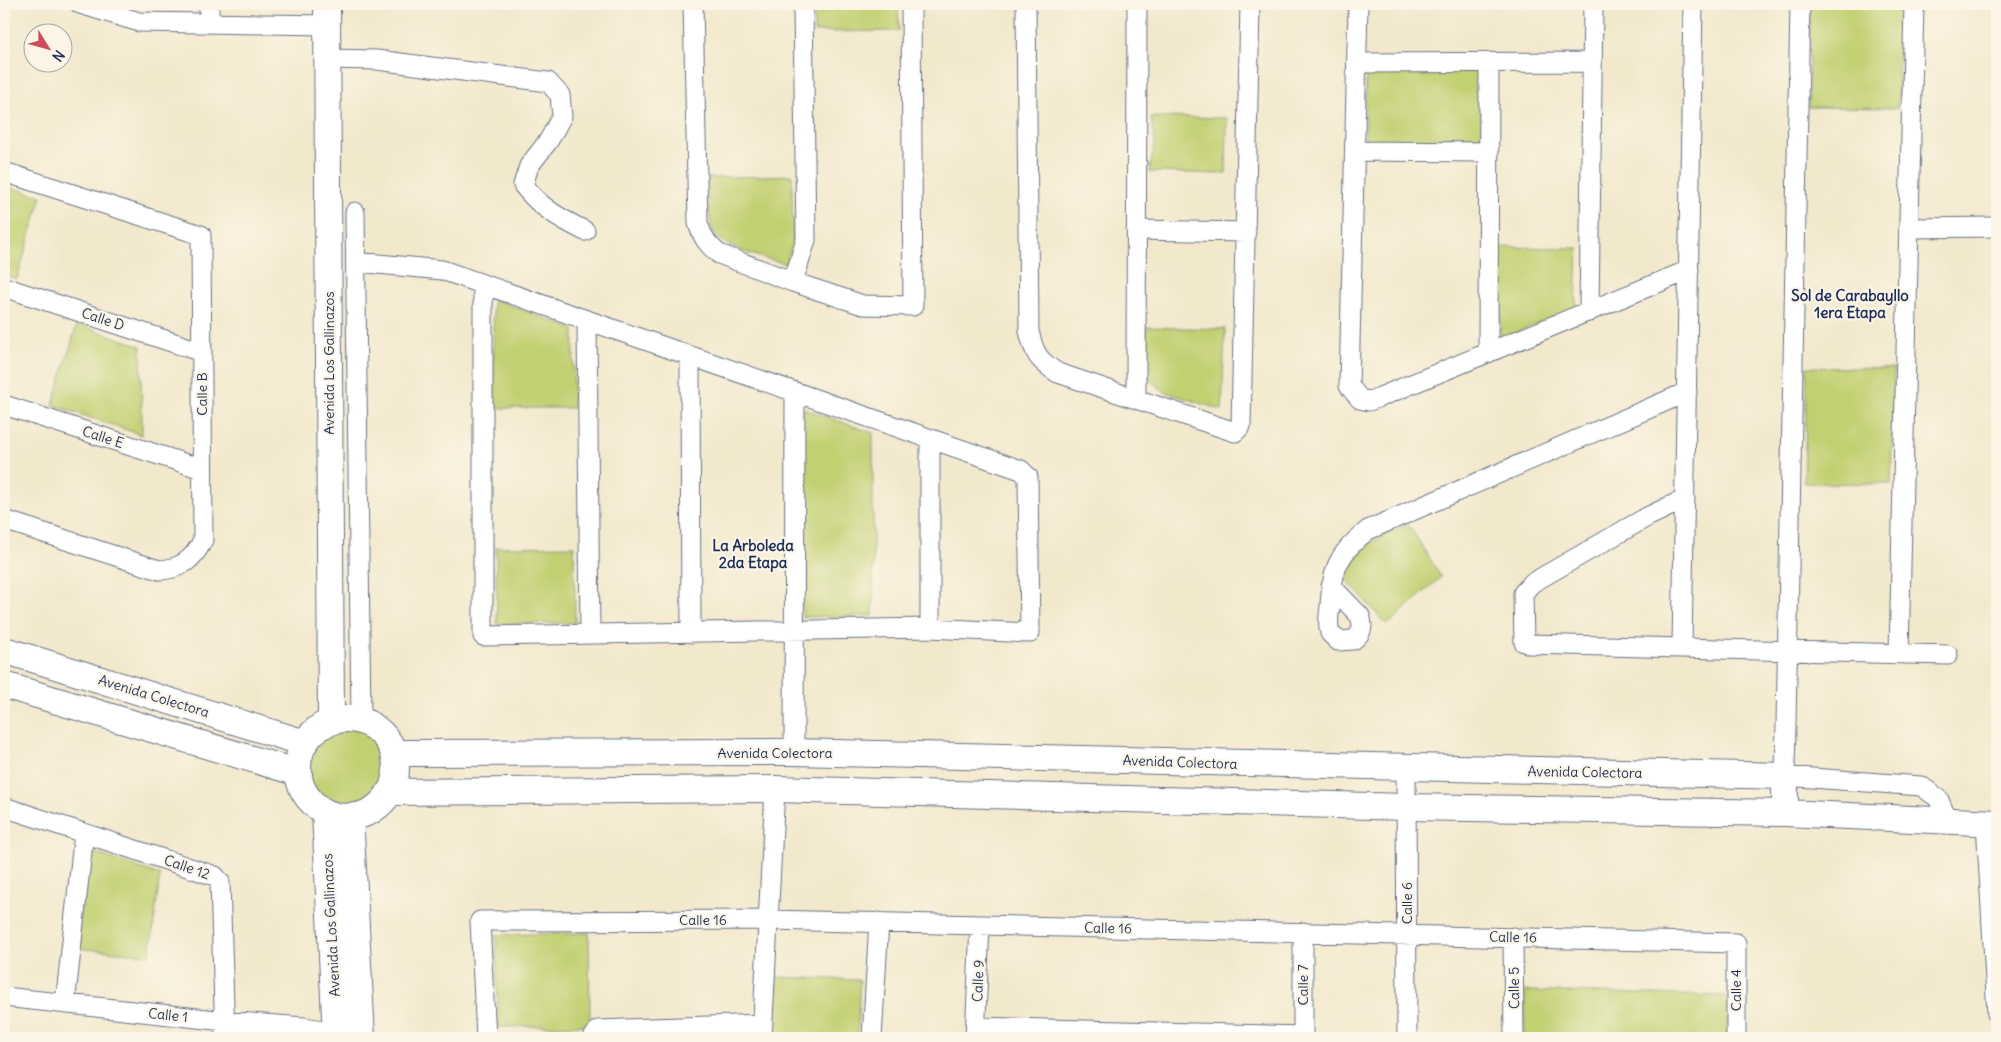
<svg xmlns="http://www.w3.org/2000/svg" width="2001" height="1042" font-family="Delius,sans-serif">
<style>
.green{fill:#c2d072;stroke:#6e8068}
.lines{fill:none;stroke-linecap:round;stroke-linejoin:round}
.street-casing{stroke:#667084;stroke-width:21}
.secondary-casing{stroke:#667084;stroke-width:28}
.street{stroke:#fff;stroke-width:19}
.secondary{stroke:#fff;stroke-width:26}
.labels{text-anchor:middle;stroke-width:4.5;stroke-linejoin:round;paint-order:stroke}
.street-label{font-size:14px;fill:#1b2f5e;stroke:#fcf5e5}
.neighbourhood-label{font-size:15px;font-weight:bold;fill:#1b2f5e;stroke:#fcf5e5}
</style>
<rect width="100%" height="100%" fill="#fcf5e5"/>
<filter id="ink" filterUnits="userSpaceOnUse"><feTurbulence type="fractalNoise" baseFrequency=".02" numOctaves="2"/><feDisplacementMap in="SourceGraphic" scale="10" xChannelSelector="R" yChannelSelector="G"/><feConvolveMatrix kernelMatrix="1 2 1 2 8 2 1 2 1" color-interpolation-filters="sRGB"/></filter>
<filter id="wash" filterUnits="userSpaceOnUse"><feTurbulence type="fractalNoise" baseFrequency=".0096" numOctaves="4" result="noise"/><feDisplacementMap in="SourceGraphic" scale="20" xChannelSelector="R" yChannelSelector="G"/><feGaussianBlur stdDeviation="1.12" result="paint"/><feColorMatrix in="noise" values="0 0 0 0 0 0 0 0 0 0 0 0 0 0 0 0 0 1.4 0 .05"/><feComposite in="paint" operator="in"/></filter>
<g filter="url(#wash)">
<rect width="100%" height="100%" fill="#f2e8cc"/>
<path class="green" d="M814,4H898L899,31L814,32Z
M1810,4H1900L1898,108L1808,107Z
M1366,71H1483L1482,142L1365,141Z
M1151,117L1227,118L1226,174L1149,172L1155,143Z
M792,175L793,241L786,264C764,257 716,249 711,225C708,210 708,193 707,178Z
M4,186L42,196L17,279L4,275Z
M1501,247L1578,248L1576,308L1500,339Z
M493,299L574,329L573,408H494Z
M77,324L141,346L142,435L53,405Z
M1146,327L1225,329L1222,410L1165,392L1150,380L1145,361Z
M1807,367L1894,369L1891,484L1804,483Z
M802,408L873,433V616L802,617Z
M1408,524L1441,577L1387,625L1345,579C1358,543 1376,540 1408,524Z
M574,546L575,623L497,624L496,547Z
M305 768a41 41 0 1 1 82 0a41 41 0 1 1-82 0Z
M86,850L160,875L150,955L76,948Z
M589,933L590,1025L498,1027L496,935Z
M777,977L860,980L857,1038L774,1035Z
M1525,991L1728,996L1727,1038H1524Z"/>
</g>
<g filter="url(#ink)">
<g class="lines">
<defs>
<path id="street" d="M80,4L139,22L327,25
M209,4V22
M693,4L698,223C702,237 708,245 719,254L793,282L863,305L913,306L911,4
M1026,4L1029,331C1034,353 1038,361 1058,373L1235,432L1241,426L1250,4
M1358,4L1349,386L1360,399L1369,401L1380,397L1689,270
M1800,4L1785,776L1921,786L1938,798L1947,819
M327,59L377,60L548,82L560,95L562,116L549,140L529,166L523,185C539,207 561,219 585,231
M1357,63L1592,62
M1355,151L1489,152
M4,172L201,235L203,540C193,560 181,569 159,570L4,520
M355,212L361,721
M1908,228L1997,227
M1136,230L1246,232
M357,262L442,270L1021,470L1028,477L1030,633L930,628L483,636V284
M793,282L806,240L803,4
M4,287L202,352
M1589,312L1593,4
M587,321L590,634
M1488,353L1489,62
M690,357L691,633
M1136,399L1137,4
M4,405L202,469
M930,439V628
M1685,499L1647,517L1532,583L1523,593L1524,642L1529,644L1948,655
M1331,586L1360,616C1364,626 1362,634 1353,640L1338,641L1330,633C1327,624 1329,615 1330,606C1332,569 1338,553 1368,530L1687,392
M1682,648L1693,4
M1899,654L1914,4
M794,752L795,392
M1406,768L1407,1038
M4,807L215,876L220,882L225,1038
M1986,822L1997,1014
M1303,932V1038
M1513,937L1514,1038
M4,997L225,1021L304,1027L348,1034
M65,1004L84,833
M976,1027L1303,1036
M486,1038L480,921L768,920L1736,943V1038
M593,1038L598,1030L763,1024
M762,1038L775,789
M872,1038L879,922
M975,1038L980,925"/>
<path id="secondary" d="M327,4L331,722
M4,650L305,743
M4,685L299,773
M298 768a49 49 0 1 1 98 0a49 49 0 1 1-98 0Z
M394,753L794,752L1785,776V813
M389,792L775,789L1406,807L1785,813L1997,823
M325,812L336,1038
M350,816L362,1038"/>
</defs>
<use href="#street" class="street-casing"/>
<use href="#secondary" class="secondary-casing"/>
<use href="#street" class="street"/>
<use href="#secondary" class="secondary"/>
</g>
</g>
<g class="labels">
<g class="street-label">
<text transform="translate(103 319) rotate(18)" y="5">Calle D</text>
<text transform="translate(329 363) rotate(-90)" y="5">Avenida Los Gallinazos</text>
<text transform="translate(202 394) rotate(-90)" y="5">Calle B</text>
<text transform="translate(103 437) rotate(18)" y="5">Calle E</text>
<text transform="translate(154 696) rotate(17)" y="5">Avenida Colectora</text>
<text x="775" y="758">Avenida Colectora</text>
<text transform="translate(1180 762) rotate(2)" y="5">Avenida Colectora</text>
<text transform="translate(1585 772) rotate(1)" y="5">Avenida Colectora</text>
<text transform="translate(187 867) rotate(19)" y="5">Calle 12</text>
<text transform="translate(1407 903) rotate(-90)" y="5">Calle 6</text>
<text x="703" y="925">Calle 16</text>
<text transform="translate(331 925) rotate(-93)" y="5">Avenida Los Gallinazos</text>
<text transform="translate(1108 928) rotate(1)" y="5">Calle 16</text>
<text transform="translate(1513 937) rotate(1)" y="5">Calle 16</text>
<text transform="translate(978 981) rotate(-88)" y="5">Calle 9</text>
<text transform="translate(1303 985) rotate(-90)" y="5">Calle 7</text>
<text transform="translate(1514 988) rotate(-91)" y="5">Calle 5</text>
<text transform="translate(1736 990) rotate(-90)" y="5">Calle 4</text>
<text transform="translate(168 1015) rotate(6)" y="5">Calle 1</text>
</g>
<g class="neighbourhood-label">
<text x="1850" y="301">Sol de Carabayllo<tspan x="1850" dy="17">1era Etapa</tspan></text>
<text x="753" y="551">La Arboleda<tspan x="753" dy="17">2da Etapa</tspan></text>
</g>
</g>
<rect width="2001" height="1042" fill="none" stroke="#fcf5e5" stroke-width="20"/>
<g transform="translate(48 48) rotate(127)"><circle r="24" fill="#fcf5e5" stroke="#a2a6af"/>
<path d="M0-4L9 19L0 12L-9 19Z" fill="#d1495b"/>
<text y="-8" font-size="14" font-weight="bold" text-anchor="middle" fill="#1b2f5e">N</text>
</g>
</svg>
